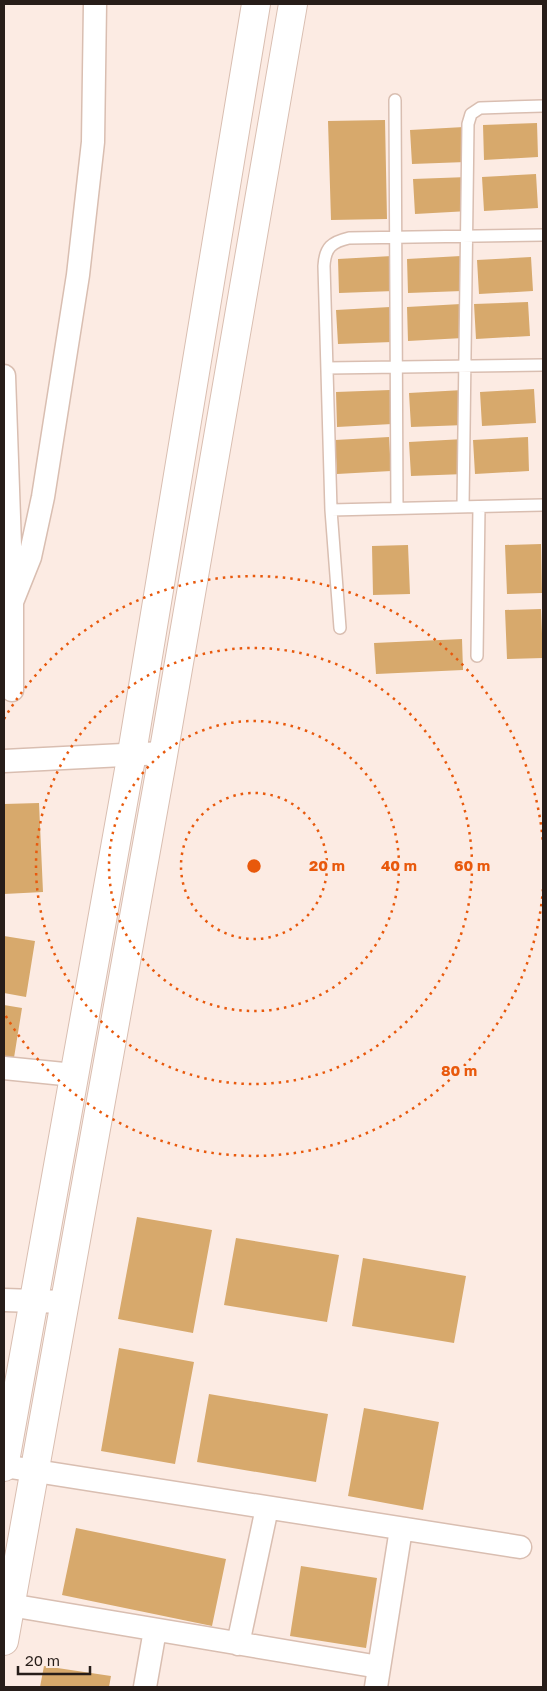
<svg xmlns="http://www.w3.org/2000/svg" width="547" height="1691" font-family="'Golos Text',sans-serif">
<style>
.building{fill:#d7a96c}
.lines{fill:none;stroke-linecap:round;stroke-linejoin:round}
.lane-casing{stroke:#d9beb1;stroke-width:14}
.street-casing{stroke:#d9beb1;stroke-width:25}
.secondary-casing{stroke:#d9beb1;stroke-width:30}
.lane{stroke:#fff;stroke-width:11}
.street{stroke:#fff;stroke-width:22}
.secondary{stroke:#fff;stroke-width:28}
.ring{fill:none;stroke:#e8590c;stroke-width:2.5;stroke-dasharray:2.5 5}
.centre{fill:#e8590c;stroke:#fcebe3;stroke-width:2.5}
.ring-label{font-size:15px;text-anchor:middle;font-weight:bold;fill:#e8590c;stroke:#fcebe3;stroke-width:4;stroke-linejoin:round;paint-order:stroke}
</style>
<rect width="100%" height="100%" fill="#fcebe3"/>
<path class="building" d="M385,120L387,219L331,220L328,121Z
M537,123L538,157L484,160L483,125Z
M464,127L466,162L412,164L410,130Z
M536,174L538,208L484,211L482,177Z
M468,177L469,211L415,214L413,179Z
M392,256L394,291L339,293L338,259Z
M461,256L462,291L408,293L407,259Z
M531,257L533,291L479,294L477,260Z
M528,302L530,336L476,339L474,304Z
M461,304L463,338L408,341L407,307Z
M390,307L392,342L338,344L336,310Z
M534,389L536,423L482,426L480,392Z
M390,390L392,424L337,427L336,392Z
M463,390L465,425L411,427L409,393Z
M389,437L391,471L337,474L335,440Z
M528,437L529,471L475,474L473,440Z
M464,439L465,474L411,476L409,442Z
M541,544L542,593L507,594L505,545Z
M408,545L410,594L373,595L372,546Z
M541,609L543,658L507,659L505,610Z
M462,639L463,670L376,674L374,643Z
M39,803L43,892L4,894V804Z
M4,936L35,941L26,997L4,993Z
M4,1005L22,1008L13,1064L4,1063Z
M137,1217L212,1230L193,1333L118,1319Z
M236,1238L339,1255L327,1322L224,1305Z
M363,1258L466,1276L454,1343L352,1326Z
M119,1348L194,1362L175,1464L101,1451Z
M209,1394L328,1414L316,1482L197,1462Z
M364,1408L439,1422L423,1510L348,1496Z
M76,1528L226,1559L212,1626L62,1595Z
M301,1566L377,1578L366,1648L290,1636Z
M44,1666L111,1676L109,1687H40Z"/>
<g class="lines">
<defs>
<path id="lane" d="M395,100L397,508
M327,368L543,365
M463,507L468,124L471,114L480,108L543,106
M331,510L543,505
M340,628L331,510L324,266C325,247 332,242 349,238L543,235
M477,656L479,507"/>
<path id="street" d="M4,376L12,602V690
M12,602L30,557L43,497L78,275L93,142L95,4
M4,761L163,753
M4,1068L74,1075
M4,1300L65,1302
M4,1466L520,1547
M10,1605L379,1667
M238,1644L267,1508
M145,1687L155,1630
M376,1687L401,1529"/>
<path id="secondary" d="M4,1467L132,753L256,4
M4,1641L162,761L293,4"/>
</defs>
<use href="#lane" class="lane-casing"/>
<use href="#street" class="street-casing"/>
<use href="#secondary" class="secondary-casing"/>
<use href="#lane" class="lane"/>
<use href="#street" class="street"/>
<use href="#secondary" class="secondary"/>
</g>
<g class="ring">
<circle cx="254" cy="866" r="73"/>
<circle cx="254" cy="866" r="145"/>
<circle cx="254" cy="866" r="218"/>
<path d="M543 889A290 290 0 0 1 4 1013M4 719A290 290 0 0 1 543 843"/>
</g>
<circle cx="254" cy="866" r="8" class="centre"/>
<g class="ring-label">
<text x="327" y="871">20 m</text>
<text x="399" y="871">40 m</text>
<text x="472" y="871">60 m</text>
<text x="459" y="1076">80 m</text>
</g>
<rect width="547" height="1691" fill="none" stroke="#271d19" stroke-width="10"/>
<path d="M18 1666v8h72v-8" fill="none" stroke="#271d19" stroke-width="2.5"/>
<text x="25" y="1666" font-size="15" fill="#271d19" stroke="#fcebe3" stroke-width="4" paint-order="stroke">20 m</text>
</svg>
